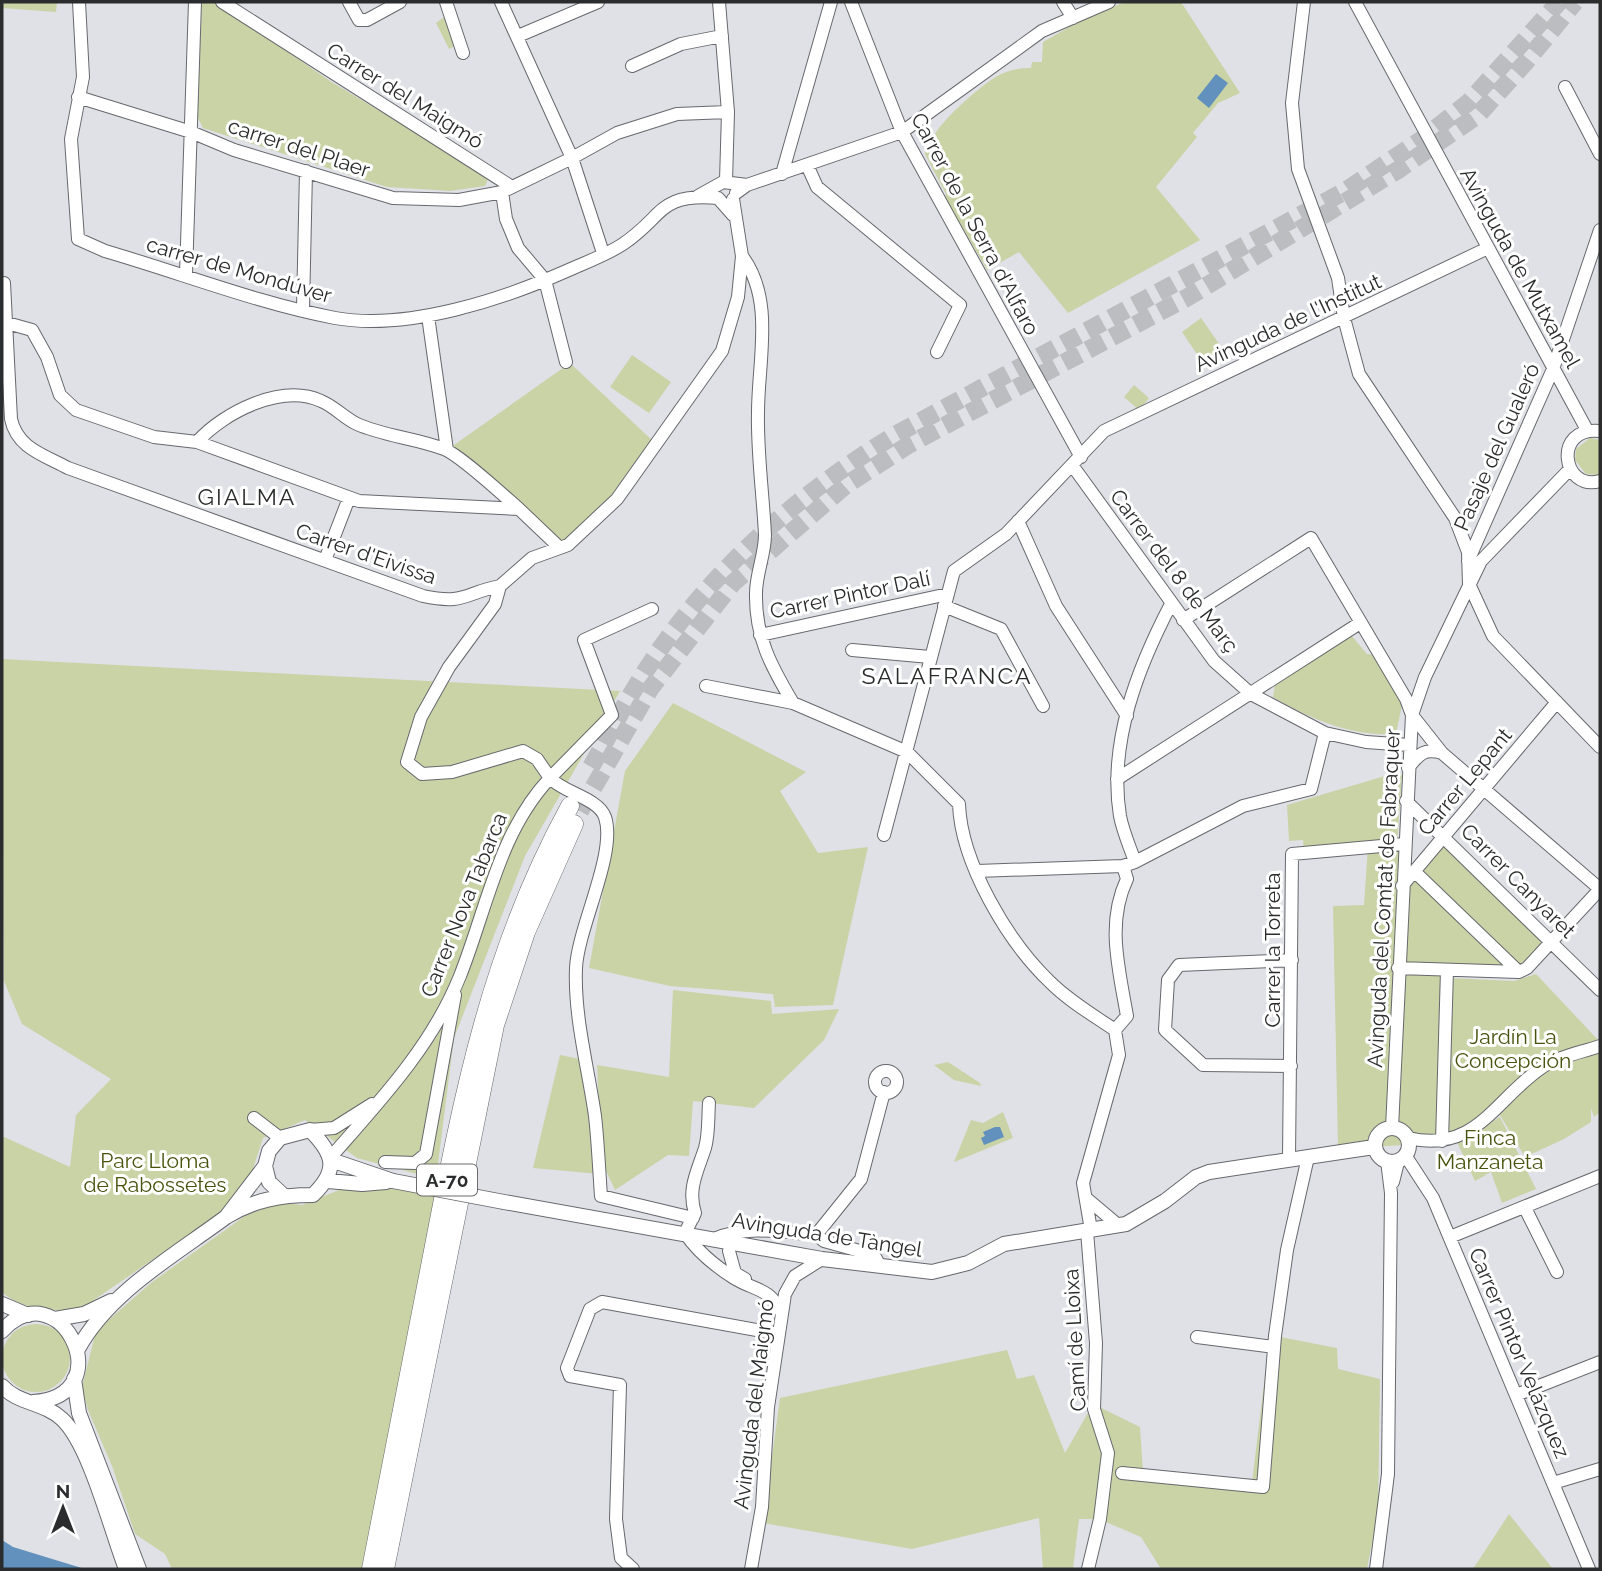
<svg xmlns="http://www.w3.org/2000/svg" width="1602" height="1571" font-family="Raleway,sans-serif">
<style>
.green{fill:#c9d3a6}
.water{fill:#6191bc}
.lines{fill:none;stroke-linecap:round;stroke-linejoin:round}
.highway-tunnel{stroke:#bbbdc1;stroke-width:18;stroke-dasharray:18 9;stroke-linecap:butt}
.minor-casing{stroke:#66686d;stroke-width:14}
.major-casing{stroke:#66686d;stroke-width:16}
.highway-casing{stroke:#66686d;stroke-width:19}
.minor{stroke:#fff;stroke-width:12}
.major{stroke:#fff;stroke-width:14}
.highway{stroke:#fff;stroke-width:18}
.major-bridge-casing{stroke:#66686d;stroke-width:16;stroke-linecap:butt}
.major-bridge{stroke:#fff;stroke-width:14}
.labels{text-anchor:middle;stroke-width:6;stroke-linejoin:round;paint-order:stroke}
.shield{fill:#fff;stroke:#6b6b6c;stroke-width:2}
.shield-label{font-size:19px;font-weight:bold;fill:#2b2c2d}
.street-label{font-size:21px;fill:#2b2c2d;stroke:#fff}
.park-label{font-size:21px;fill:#49530d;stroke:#fff}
.neighbourhood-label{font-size:23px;letter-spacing:2px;fill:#2b2c2d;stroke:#fff}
</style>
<rect width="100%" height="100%" fill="#dfe1e6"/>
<path class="green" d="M2,2H57L56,12L2,8Z
M202,2H215L330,81L489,177L485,186L450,191L387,187L203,128L197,116Z
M1126,2H1181L1240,93L1218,103L1193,133L1197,137L1156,187L1200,240L1068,313L1019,252L987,270L945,197L946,194L925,154L928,138L933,139C936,125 978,88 994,78C1005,71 1019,68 1031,68L1032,62H1042L1043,42L1092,14Z
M444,17L458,44L449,49L436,23Z
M1201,318L1227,355L1207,369L1182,332Z
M632,355L671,382L649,413L610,387Z
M570,363L655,443L617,499L559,547L447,450Z
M1134,385L1149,398L1139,410L1124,397Z
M1590,438L1600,440L1599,475L1586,474L1575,460L1576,449Z
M1351,635L1367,654L1374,655L1402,705L1396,734C1353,737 1310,719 1273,697L1275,685Z
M2,659L620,691L525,856L454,1038L436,1179L357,1158L305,1120L263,1138L251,1175L223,1211L81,1309C56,1312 21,1310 2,1292V1136L70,1167L76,1115L111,1079L22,1024L4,981Z
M673,703L806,772L780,791L818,853L868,847L833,1005L775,1007L773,994L670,986L589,968L625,771Z
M1395,773L1402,775L1397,843L1404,844L1402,885L1445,836L1551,942L1519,972L1447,970L1450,978L1514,981L1536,974L1600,1042V1112L1594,1117L1591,1108V1122L1564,1139L1525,1157L1500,1115C1451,1148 1396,1145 1338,1148L1333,906L1364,905L1368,847L1304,853L1303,840L1289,841L1287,805Z
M673,990L771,1001L772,1014L839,1009L824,1040L754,1108L693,1101L689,1156L668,1155L615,1190L602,1162L597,1065L669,1077Z
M560,1055L585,1060L599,1174L533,1168Z
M948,1062L980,1083L981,1086L954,1080L934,1065Z
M1003,1112L1013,1138L954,1162L971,1120L983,1123Z
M1500,1117L1536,1189L1502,1203L1491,1172L1475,1181L1457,1142Z
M392,1188L439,1194L364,1569H172L165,1554L135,1534L112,1466L88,1410L82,1387L96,1331L152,1282L245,1216L279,1202L302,1205L339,1190Z
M2 1358a34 34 0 1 1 68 0a34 34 0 1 1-68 0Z
M1270,1335L1337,1348L1338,1369L1380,1379L1378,1511L1367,1569H1161L1141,1537L1099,1519H1079L1073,1569H1043L1039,1518L912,1549L763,1523L780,1398L1007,1350L1017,1379L1034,1375L1065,1453L1093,1404L1140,1427L1143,1472L1252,1482Z
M1509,1514L1553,1569H1473Z"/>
<path class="water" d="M1216,74L1228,83L1209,108L1197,98Z
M995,1127H1000L1004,1137L984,1145L981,1138L985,1136L983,1132Z
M2,1540L13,1547L85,1569H2Z"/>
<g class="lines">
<path class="highway-tunnel" d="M591,767C606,741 619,714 635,688C697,583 791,498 895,435L1345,191L1421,140L1469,102L1559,2
M580,811L650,689L733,583L846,485L910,444L1188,297L1398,170L1478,115L1525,63L1575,2"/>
<defs>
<path id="minor" d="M79,2L83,77L71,139L78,239L105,251C181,273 257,303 335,318C408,331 504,299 571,269C587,262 608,254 623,244C665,216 657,193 718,198L733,215
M222,2L512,187
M349,2L359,20H367L400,2
M446,2L463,53
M501,2L572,158L603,253
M719,2L728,112L726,181
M851,2L902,132L1081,457
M1063,2L1073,18
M1304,2L1292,103L1298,169L1338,278L1344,318L1359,374L1455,518L1468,552L1469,584L1493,636L1600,747
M1355,2L1587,430
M518,36L598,2
M632,66L681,44L722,36
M1565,87L1600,154
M78,97L191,132L234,150L393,198L459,200L502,192L572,158L617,133L677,114L728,112
M807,165L817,187L960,305L937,352
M782,174L831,2
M502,192L506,219L518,248L545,280L566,362
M736,193L747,185L902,132L1042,31L1109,2
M698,196L723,182L747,185
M742,256C775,300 758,361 758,412C757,453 763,494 765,535C765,554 756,574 756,593C755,637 771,666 793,703
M186,274L195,2
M4,283L11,419C17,448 44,455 68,468L423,596C465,605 464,593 500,586
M303,309L306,171
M428,316L447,450
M7,323L32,330L47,357L60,395L76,410L154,437L197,442L359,501L519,509L559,547
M1600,431C1552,426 1562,492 1600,481
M197,442C224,412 282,383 321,401C334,406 344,418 357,424C383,436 416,438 444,449C460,455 503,495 519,509
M1072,465L1214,661L1251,694L1325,733L1366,742L1409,745
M1018,521L1056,606L1127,716
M325,560L349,498
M1468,561L1553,369L1600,230
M944,606L1001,629L1043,706
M652,609L584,640L612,715L550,778C564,793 598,798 605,817C617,853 578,927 576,968C574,1017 588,1067 595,1116C598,1142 599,1169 601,1196L693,1218
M1183,620L1311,538L1406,699L1412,715L1442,753L1600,889
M760,635L948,594
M852,650L930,657
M706,686L793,703L907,752L959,804C961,863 1008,942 1050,982C1069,1001 1093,1015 1115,1030L1119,1055L1083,1183L1091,1230
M1408,768C1419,754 1424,748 1442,753
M1117,779L1360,623
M1406,801L1600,990
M884,835L954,571L1006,534L1104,431L1488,248
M1135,862C1130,847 1123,832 1120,816C1108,743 1138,667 1171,604
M977,871L1123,866L1135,862L1243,806L1311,789L1325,733
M1415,872L1519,972
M1402,886L1557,702
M1398,968L1519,972L1527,968L1600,889
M1115,1030L1127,1016C1119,969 1106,923 1127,879L1123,866
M1291,1066L1203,1065L1165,1030L1168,980L1179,965L1292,960
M875 1082a11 11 0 1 1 22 0a11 11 0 1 1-22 0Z
M709,1103C708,1117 709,1134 705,1148C698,1170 687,1189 695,1213L685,1233C697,1251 715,1266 734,1278C755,1291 769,1287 781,1312
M254,1118L280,1138
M1392,1128L1412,715L1425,677L1481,561L1570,469
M310,1130L334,1128L372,1104
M1408,1138C1477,1154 1495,1098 1544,1066C1560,1056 1583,1052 1600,1046
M1442,1141L1447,970
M1405,1155L1433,1198L1589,1569
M330,1158C380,1101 432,1046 460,976C487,908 499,832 550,778L537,759L523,751L452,772L422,774L407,762L421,717L449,667L495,604L500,586L532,558L568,545L617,499L722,351L738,297L742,256L733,199
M1289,1160L1292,854L1404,844
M385,1162L415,1163L426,1154L455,995
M1393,1182L1398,1162
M1086,1198L1118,1225
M1525,1208L1557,1272
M1087,1231L1096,1343L1094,1409L1108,1453L1100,1519L1088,1569
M816,1235L861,1179L884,1092
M1450,1237L1600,1176
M714,1239C747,1225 782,1232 816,1235L824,1241L874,1255L880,1266
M729,1251L735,1273L745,1279
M1197,1337L1274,1347
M1516,1395L1600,1362
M1122,1473L1263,1487L1275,1336L1287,1250L1308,1157
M1553,1483L1600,1469
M633,1569L621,1558L616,1519L620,1385L570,1376L567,1368L590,1309L602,1302L778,1334
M751,1569L762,1507L768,1407L785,1294L795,1276L822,1259
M1376,1569L1388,1474L1391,1193L1387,1161"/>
<path id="major" d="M1375 1145a17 17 0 1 1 34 0a17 17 0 1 1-34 0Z
M331,1160L393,1181
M265,1166L269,1182L283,1195
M328,1181L362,1184L386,1182
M504,1202L822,1259L932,1272L968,1263L1004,1244L1126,1224L1165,1201L1196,1177L1209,1172L1374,1147
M2,1304L28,1315
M55,1319L84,1314L111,1301
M2,1331C59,1268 124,1396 33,1402
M78,1349C109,1292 175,1255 226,1217C254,1200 280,1195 313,1195C339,1170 334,1154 310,1130L280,1138L269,1151L265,1166L226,1217
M74,1379L79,1413L139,1569
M2,1386C18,1404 44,1402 62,1419C90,1445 111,1531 126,1569"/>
<path id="highway" d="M371,1569C391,1465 412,1361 432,1256C463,1095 490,952 570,806
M385,1569L495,1025L526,932L574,824"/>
</defs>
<use href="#minor" class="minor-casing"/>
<use href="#major" class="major-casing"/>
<use href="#highway" class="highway-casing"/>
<use href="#minor" class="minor"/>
<use href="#major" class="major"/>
<use href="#highway" class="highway"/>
<defs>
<path id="major-bridge" d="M393,1181L504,1202"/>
</defs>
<use href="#major-bridge" class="major-bridge-casing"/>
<use href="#major-bridge" class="major-bridge"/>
</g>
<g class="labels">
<rect class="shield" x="417" y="1164.5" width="60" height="31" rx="5"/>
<g class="shield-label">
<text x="447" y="1187">A-70</text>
</g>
<g class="street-label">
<text transform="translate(405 96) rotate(32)" y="7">Carrer del Maigmó</text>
<text transform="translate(299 148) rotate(18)" y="7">carrer del Plaer</text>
<text transform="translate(975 224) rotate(62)" y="7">Carrer de la Serra d'Alfaro</text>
<text transform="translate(1520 268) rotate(61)" y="7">Avinguda de Mutxamel</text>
<text transform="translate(239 270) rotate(16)" y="7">carrer de Mondúver</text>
<text transform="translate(1288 323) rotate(-25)" y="7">Avinguda de l'Institut</text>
<text transform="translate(1497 447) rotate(-66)" y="7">Pasaje del Gualeró</text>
<text transform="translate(366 554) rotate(19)" y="7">Carrer d'Eivissa</text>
<text transform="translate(1174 571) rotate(53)" y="7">Carrer del 8 de Març</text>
<text transform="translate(850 595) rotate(-12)" y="7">Carrer Pintor Dalí</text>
<text transform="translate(1465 782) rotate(-50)" y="7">Carrer Lepant</text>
<text transform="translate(1518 881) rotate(45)" y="7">Carrer Canyaret</text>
<text transform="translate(1384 898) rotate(-87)" y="7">Avinguda del Comtat de Fabraquer</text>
<text transform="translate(464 905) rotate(-68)" y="7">Carrer Nova Tabarca</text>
<text transform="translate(1273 950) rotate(-90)" y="7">Carrer la Torreta</text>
<text transform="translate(827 1235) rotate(9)" y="7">Avinguda de Tàngel</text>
<text transform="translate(1075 1340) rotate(-93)" y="7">Camí de Lloixa</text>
<text transform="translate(1519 1353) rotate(67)" y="7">Carrer Pintor Velázquez</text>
<text transform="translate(754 1404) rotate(-83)" y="7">Avinguda del Maigmó</text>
</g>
<g class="park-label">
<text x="1513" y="1044">Jardín La<tspan x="1513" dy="24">Concepción</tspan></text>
<text x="1490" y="1145">Finca<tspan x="1490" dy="24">Manzaneta</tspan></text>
<text x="155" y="1168">Parc Lloma<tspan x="155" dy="24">de Rabossetes</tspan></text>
</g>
<g class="neighbourhood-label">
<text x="247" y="505">GIALMA</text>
<text x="947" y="684">SALAFRANCA</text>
</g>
</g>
<rect width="1602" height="1571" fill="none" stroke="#2b2c2d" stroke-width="7"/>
<g transform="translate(63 1508)" stroke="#ffffff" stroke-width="5" paint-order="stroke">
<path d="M0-5L12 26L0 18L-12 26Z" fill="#2b2c2d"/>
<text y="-10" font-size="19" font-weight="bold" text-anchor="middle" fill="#2b2c2d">N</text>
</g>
</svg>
